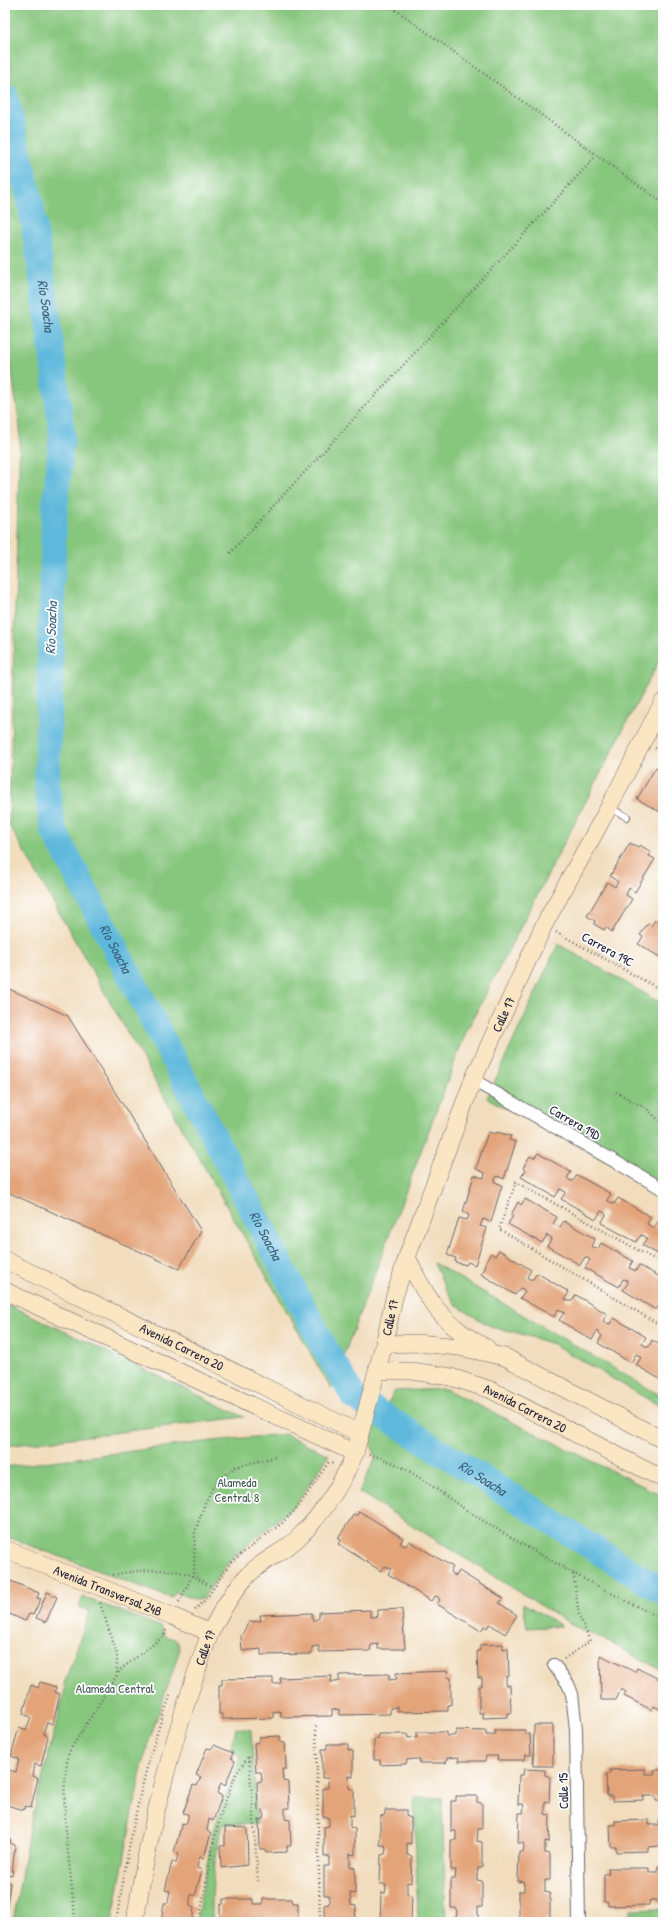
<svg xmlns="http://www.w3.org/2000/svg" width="668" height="1927" font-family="'Patrick Hand',sans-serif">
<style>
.green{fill:#86c67d;stroke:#54745c}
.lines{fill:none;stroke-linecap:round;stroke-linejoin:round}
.river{stroke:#5db8db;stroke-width:26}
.building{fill:#e3a47a}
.lane-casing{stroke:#6a6368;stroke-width:8}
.street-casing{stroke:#6a6368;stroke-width:14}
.secondary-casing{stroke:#6a6368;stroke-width:18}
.path{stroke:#6a6368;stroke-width:2.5;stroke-dasharray:1 3;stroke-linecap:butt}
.lane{stroke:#fff;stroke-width:6}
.street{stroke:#fff;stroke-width:12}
.secondary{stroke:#fbe6c4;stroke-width:17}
.labels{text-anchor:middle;stroke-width:3.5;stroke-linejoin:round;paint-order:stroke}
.street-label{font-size:13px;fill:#22223b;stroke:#fff}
.park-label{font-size:13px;fill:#455b52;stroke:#fff}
.water-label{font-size:14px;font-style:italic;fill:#3a5e7b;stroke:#fff}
</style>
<rect width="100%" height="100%" fill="#fff"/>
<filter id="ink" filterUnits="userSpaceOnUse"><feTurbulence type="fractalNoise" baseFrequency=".025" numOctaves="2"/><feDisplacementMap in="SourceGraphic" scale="8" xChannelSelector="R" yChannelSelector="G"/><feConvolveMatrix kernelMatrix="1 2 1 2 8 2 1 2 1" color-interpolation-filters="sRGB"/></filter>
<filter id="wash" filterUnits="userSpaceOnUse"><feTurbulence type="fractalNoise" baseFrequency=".012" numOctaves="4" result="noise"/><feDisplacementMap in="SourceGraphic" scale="16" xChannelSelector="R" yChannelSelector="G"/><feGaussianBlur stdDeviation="0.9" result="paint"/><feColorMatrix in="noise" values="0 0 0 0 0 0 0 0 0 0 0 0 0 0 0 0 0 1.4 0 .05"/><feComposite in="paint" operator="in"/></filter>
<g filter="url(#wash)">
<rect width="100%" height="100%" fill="#f1ddbd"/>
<path class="green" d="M5,5H663V653L466,1032L331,1389L9,825L20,428L5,325Z
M558,944L663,1004V1191L487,1098Z
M434,1263L663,1397V1408L553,1344L518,1333L490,1326L457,1306L445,1288Z
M5,1303L244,1417L5,1446Z
M445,1389L663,1496V1671L599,1637L582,1631L359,1492L376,1457L368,1437L395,1391Z
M285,1434L329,1455L296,1504L230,1560L204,1597L196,1600L176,1592L171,1598L5,1536V1467L212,1441Z
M83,1597L162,1627L164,1636C174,1639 178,1638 180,1649L148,1744L140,1776L112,1922H13L29,1830L65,1690L64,1684L90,1611L79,1607Z
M523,1603L562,1626L527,1628Z
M236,1728L251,1730L257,1824H222C215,1857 211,1889 212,1922H196L214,1827L240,1757L231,1749Z
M414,1798H442L446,1922H418Z
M663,1909V1922H630V1910Z"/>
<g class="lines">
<path class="river" id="s1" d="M5,96L31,205L47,310L62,434L54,518L47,785L53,829L323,1345L354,1397L663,1592"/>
</g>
<g id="blocks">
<path class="building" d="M656,767L663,772L662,813L637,799Z
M630,843L638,847L640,845L651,852L649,856L655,859L635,892L629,888L626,895L632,899L612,932L606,927L604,930L594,924L595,921L587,916L607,882L615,887L616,885L618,882L610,876Z
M655,920L663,924V959L638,944L643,937L640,935L648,923L651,926Z
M5,987L68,1016L201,1231L179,1269L5,1191Z
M488,1132L496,1134L497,1132L511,1136L509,1140L516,1142L504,1179L497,1176L495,1179V1182L502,1185L491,1222L483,1219L480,1226L487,1228L475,1265L468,1262L466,1265L455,1262L456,1258L447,1255L459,1218L467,1220L468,1218L469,1215L463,1212L474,1175L484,1178L485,1173L476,1169Z
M538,1153L571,1172L567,1178L569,1180L573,1181L577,1175L611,1194L607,1200L610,1202L614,1204L618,1198L651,1217L647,1224L650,1226L654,1228L659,1220L663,1223V1257L642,1245L647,1238L644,1236L641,1235L636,1242L601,1223L606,1215L604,1212L601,1211L596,1219L561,1199L566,1192L560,1189L555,1197L521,1177L526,1170L523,1168L530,1156L534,1158Z
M525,1199L557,1217L553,1224L560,1227L564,1221L595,1239L591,1246L598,1249L601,1243L633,1261L629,1268L636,1271L639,1265L663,1279V1303L661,1301L656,1310L623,1290L628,1283L627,1280L623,1279L619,1287L585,1268L590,1260L589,1259L585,1257L580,1265L547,1246L552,1238L550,1237L547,1235L542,1243L508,1224L513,1216L511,1215L518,1202L521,1205Z
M499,1250L531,1270L527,1277L529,1279H533L537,1273L569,1292L565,1299L568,1301H572L576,1295L607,1314L603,1321L606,1323L610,1324L614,1318L646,1337L642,1344L645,1346L649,1347L652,1340L663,1347V1381L636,1365L641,1358L639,1356L636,1354L631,1363L598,1343L602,1336L597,1331L592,1340L559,1320L564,1313L562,1311L558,1309L554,1317L520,1298L525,1291L523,1289L520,1288L515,1295L481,1274L486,1267L484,1265L491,1253L495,1256Z
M359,1511L403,1538L400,1543L403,1545L406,1546L409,1541L453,1567L450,1572L452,1574L456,1576L459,1571L503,1598L499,1603L517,1615L505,1634L490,1624L487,1628L484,1626L481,1631L437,1604L440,1600L438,1597L435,1596L431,1601L388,1574L391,1569L385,1566L381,1571L338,1544L341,1540L338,1538L354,1514L357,1516Z
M11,1581L39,1593L37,1598L41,1599L33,1615L29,1614L25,1621L5,1612V1585L8,1586Z
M47,1592L57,1597L46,1622L36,1618Z
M402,1609L405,1649H378V1644L371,1645L370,1651L319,1652V1646L312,1647V1654L261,1655V1649L242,1651L241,1636L249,1622L261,1621L260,1615L312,1613V1620H315L319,1618V1612L370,1610V1617H373L378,1616V1610Z
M503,1644V1649L508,1648L509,1676L506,1677V1685H510L511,1713H508V1717L483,1718V1713H479V1686H482V1678H478L477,1651L480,1650V1645Z
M600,1655L635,1672L637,1668L663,1681V1711L654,1706L652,1710L624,1696L626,1692L621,1689L616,1700H601Z
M448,1671L447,1677L451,1678V1705H448V1711L397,1712V1707L390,1708V1714L339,1715V1709L332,1710V1716L281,1717V1712L277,1711L273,1712V1718L222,1719V1714H219V1685H222V1679L273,1678V1684H276L281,1683L280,1678L332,1676L331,1682H335L339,1681V1675L389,1674V1680L397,1679L396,1673Z
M40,1682L56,1687L55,1692L60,1694L53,1724L47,1722L43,1734L48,1736L41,1766L35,1764L33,1776L38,1778L31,1808L25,1806L24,1810L7,1805L8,1801L5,1800V1782L9,1770L16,1772L19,1759L11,1756L19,1727L26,1730L29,1723L31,1717L23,1714L31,1685L38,1688Z
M534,1725H553V1766H533Z
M456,1730L486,1731V1735H495V1730H525V1734H530L531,1755H525L524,1760H497L498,1756H486L485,1761H458L459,1757L447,1758L446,1763H419L420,1759H414L407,1760L406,1764L380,1765V1760H374V1739H378V1734H407L408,1738L417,1737V1732H447V1736H452L456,1735Z
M280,1736V1742L285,1743L286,1769H282L283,1781L288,1782L289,1808H285V1819L290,1820L291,1846H287V1852L266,1853L265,1849H260L259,1820L263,1819L264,1814L263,1810L258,1811L257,1782L262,1781L261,1772H256L254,1743L259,1742V1737Z
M327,1744H348V1750L353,1751V1777L348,1776L349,1788L354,1790V1816L350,1815V1827L355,1829V1855L350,1854V1866L355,1868V1894L350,1893L351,1905L356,1906L355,1922H324V1905L329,1904V1895H324V1866H329V1856H324V1827L329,1826V1821L328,1817H323V1788H328V1782L327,1778H322V1749H327Z
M214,1745L233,1753L231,1758L235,1761L225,1786L221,1783L217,1793L222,1796L213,1821L209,1819L207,1831L211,1833L204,1858L200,1857L198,1862L197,1868L202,1870L195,1896L191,1894L190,1900V1906L194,1908L192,1922H161L164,1903H168L169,1896L170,1891L165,1890L172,1862H176L179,1853L174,1852L182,1823L186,1824L188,1818V1814L183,1813L193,1785L197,1786L199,1781L201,1777L196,1775L207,1748L211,1749Z
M524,1769L545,1770V1775L550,1777L549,1803L545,1802V1814L550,1815L549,1842L545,1841V1853L550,1854V1880H545V1892L550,1893V1919L546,1918L545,1922L519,1920V1891H524V1885L523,1881L518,1882L519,1852H523L524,1847L523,1843H518L519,1813H523L524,1808L523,1804H518L519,1775H523Z
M645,1769V1774H655L654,1770H663V1801H656V1796H643V1800L612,1801V1796H607L606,1774H610V1770Z
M456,1796H477V1802L482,1803V1829H478L477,1841L482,1842V1868H478L477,1874V1880L482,1881V1907H478V1918L483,1920V1922H452V1918H456L457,1912L456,1908H451V1879H455L456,1870H451V1840H456V1831H451V1801H456Z
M385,1810H406V1816L411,1818V1844L407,1843V1855L412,1856L411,1883L407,1882V1894L412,1895L411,1921L380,1922L381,1893H385L386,1888L385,1884H380L381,1855L385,1854L386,1849L385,1845H380V1816L385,1815Z
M649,1820V1825H659V1820H663V1851H661V1846L648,1847V1851L616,1852V1847H611L610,1825H615V1821Z
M225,1827L247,1828L248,1865L221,1868L220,1846H225Z
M5,1839L11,1840L10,1843L15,1845L12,1875L6,1874L5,1877Z
M658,1866H663V1903H658L657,1900H650L649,1905L608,1906V1902H604V1874H609L608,1868H649V1872H658Z
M5,1882L10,1883L6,1914L5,1913Z
M223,1899H253V1904H263V1899H292L293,1903H298V1922H220V1905L223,1904Z"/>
</g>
</g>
<g filter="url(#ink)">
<use href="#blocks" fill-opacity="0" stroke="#6a6368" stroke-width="1"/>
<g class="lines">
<defs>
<path id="lane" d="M610,808L627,817"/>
<path id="street" d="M473,1080L663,1189
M554,1665L568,1684L572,1694L576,1729L579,1922"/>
<g id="secondary">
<path d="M407,1257C426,1299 444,1327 487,1348"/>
<path id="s2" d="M5,1260L359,1433"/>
<path d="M5,1291L355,1453"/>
<path d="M384,1344L418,1343L459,1347L505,1357L663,1440"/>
<path id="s3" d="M377,1371H412L451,1377L491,1390L663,1479"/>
<path id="s4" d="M5,1549L172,1616L210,1633"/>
<path id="s5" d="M135,1922C149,1823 176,1727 210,1633C220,1613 233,1591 248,1575C262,1561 283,1552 297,1539C323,1514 341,1486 355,1453L384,1344L394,1298L407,1257L473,1080L544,925L609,807L663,702"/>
</g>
</defs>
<use href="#lane" class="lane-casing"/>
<use href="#street" class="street-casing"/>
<use href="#secondary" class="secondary-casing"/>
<path class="path" d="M389,5L663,203
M230,553L597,155
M655,748L663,753
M556,932L663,991
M616,1092L647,1109L663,1124
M663,1264L516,1182L499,1229L663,1327
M369,1455C407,1462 441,1495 474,1515C535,1553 598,1588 663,1619
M113,1575C136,1570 165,1567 188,1574C196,1577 203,1582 211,1586
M179,1602L194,1572L195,1532L205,1503L214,1485L235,1467L275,1457
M100,1603L117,1654V1675
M195,1610L207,1598L231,1562L282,1523L299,1506L328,1463H335
M564,1659L590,1641L579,1615L573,1572
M316,1726L320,1922
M75,1922C72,1869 57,1804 69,1752L120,1670L164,1636L166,1630
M116,1922C129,1845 142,1767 171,1694
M199,1922L212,1849L222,1810L236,1774L249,1756L258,1881"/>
<use href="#lane" class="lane"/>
<use href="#street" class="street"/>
<use href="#secondary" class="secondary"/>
</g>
</g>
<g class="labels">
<g class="street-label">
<text transform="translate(608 949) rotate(29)" y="5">Carrera 19C</text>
<text dy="5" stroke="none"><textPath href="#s5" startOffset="998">Calle 17</textPath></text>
<text transform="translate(575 1122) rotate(30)" y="5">Carrera 19D</text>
<text dy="5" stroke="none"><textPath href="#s5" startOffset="674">Calle 17</textPath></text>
<text dy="5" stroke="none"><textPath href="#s2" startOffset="197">Avenida Carrera 20</textPath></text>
<text dy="5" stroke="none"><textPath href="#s3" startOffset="155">Avenida Carrera 20</textPath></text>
<text dy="5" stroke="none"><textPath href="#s4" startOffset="111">Avenida Transversal 24B</textPath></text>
<text dy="5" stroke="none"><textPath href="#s5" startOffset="284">Calle 17</textPath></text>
<text transform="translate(563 1791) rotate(-91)" y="5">Calle 15</text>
</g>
<g class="park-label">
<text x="237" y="1487">Alameda<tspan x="237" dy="15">Central 8</tspan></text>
<text x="115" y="1693">Alameda Central</text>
</g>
<g class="water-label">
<text dy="5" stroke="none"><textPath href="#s1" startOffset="214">Río Soacha</textPath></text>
<text transform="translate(51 628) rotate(-88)" y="5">Río Soacha</text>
<text dy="5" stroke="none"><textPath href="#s1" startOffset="874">Río Soacha</textPath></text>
<text dy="5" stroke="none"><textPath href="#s1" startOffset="1198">Río Soacha</textPath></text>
<text dy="5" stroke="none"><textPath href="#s1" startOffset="1534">Río Soacha</textPath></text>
</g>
</g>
<rect width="668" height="1927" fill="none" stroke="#fff" stroke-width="20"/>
</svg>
